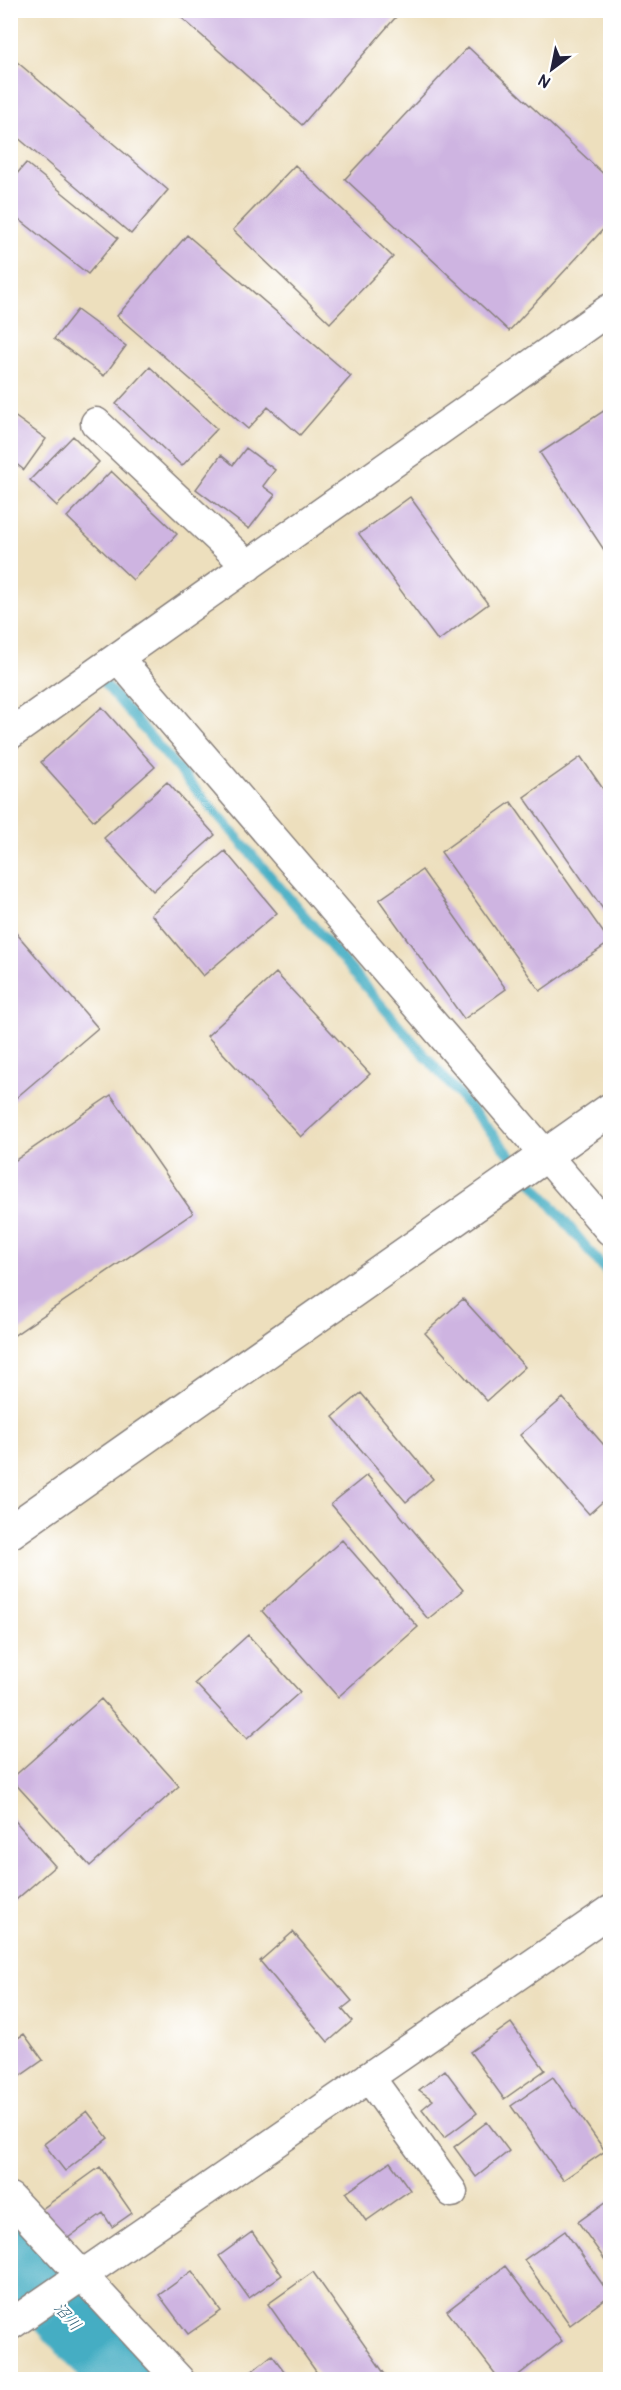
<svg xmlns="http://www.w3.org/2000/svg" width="621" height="2390" font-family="Pangolin,'Klee One',sans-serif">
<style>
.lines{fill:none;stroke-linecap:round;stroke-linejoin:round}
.stream{stroke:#44adc3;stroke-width:10}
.river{stroke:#44adc3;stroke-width:66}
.building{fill:#ceb4e1}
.street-casing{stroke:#88807c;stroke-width:33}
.secondary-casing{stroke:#88807c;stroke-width:36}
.street{stroke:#fff;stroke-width:30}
.secondary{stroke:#fff;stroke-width:33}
.labels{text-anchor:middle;stroke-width:4.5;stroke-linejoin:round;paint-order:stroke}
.water-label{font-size:16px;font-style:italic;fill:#316178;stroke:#fff}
</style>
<rect width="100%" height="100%" fill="#fff"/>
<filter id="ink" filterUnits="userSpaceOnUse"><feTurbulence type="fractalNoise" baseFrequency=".0167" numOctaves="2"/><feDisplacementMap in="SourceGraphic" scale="12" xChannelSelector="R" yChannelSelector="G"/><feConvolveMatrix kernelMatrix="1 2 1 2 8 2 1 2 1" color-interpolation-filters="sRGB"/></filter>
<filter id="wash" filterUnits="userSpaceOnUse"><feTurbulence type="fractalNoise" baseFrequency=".008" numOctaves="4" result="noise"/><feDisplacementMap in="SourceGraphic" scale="24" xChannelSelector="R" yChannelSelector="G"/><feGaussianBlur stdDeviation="1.35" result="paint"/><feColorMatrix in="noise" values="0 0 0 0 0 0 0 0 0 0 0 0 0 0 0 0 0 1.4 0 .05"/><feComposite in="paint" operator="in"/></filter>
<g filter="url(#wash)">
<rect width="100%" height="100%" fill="#eddfbd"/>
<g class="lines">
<path class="stream" d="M104,683L490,1131L610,1276"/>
<path class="river" d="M10,2252L126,2380"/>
</g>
<g id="blocks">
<path class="building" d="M173,10H402L302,125Z
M468,47L610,180V222L509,331L345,179Z
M10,56L168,190L131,234L10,131Z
M26,163L118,238L88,274L10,212V182Z
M295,165L393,257L330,323L233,230Z
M187,235L351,376L300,435L268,407L248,429L117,316Z
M77,310L126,346L104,376L54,339Z
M150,367L217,429L182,466L116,404Z
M608,408L610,412V559L540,453Z
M10,413L46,439L24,470L10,459Z
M73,436L99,462L57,506L30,480Z
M246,448L275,470L263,486L275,495L249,529L196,489L221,455L233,465Z
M111,471L177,534L133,580L67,517Z
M410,497L488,604L438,641L359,534Z
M102,707L155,767L94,821L41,762Z
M581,757L610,799V919L524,797Z
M167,782L215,835L153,891L104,838Z
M511,802L610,942L540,991L441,852Z
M225,851L277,913L203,976L151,914Z
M422,870L506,989L464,1019L379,900Z
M10,926L98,1028L10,1103Z
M276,973L370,1074L301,1137L207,1036Z
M111,1095L193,1213L10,1338V1164Z
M463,1299L525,1367L487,1401L425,1333Z
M361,1393L433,1479L406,1502L333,1417Z
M563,1398L610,1452V1495L589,1514L520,1435Z
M367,1475L463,1590L428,1619L331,1504Z
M342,1540L418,1627L338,1697L262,1611Z
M248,1635L300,1692L247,1739L195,1683Z
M101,1699L179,1786L90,1866L11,1779Z
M10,1815L55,1866L10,1905Z
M293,1932L352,2001L342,2009L352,2021L328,2042L260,1961Z
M511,2023L545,2070L504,2099L470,2052Z
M24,2034L43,2060L10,2083V2043Z
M445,2070L477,2113L444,2138L422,2109L433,2100L419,2090Z
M553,2077L605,2151L563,2180L511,2106Z
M87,2111L108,2138L65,2171L44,2144Z
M487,2122L509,2151L476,2177L454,2147Z
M390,2162L410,2190L366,2221L346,2193Z
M100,2167L132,2213L112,2227L103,2213L65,2240L42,2209Z
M610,2199V2267L578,2222Z
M565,2231L610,2295L570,2325L524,2260Z
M252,2232L282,2275L249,2298L219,2256Z
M505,2266L562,2341L512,2380H500L447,2311Z
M192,2271L221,2311L188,2334L159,2295Z
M313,2272L389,2380H322L268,2304Z
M272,2355L291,2380H241Z"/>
</g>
</g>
<g filter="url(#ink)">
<use href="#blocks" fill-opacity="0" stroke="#88807c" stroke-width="1.5"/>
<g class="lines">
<defs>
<path id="street" d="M96,423L248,566
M118,658L610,1230
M10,734L610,309
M369,2077L452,2192
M10,2198L179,2380
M10,2325L610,1911"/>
<path id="secondary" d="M10,1532L610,1110"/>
</defs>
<use href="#street" class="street-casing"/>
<use href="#secondary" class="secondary-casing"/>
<use href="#street" class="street"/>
<use href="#secondary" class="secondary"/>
</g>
</g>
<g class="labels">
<g class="water-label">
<text transform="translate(68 2316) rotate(48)" y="6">沼川</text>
</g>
</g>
<rect width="621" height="2390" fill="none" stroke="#fff" stroke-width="36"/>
<g transform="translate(552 69) rotate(212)" stroke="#ffffff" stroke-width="4.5" paint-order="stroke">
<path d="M0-4.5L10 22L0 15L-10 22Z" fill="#22223b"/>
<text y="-9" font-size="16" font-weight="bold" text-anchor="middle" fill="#22223b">N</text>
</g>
</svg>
